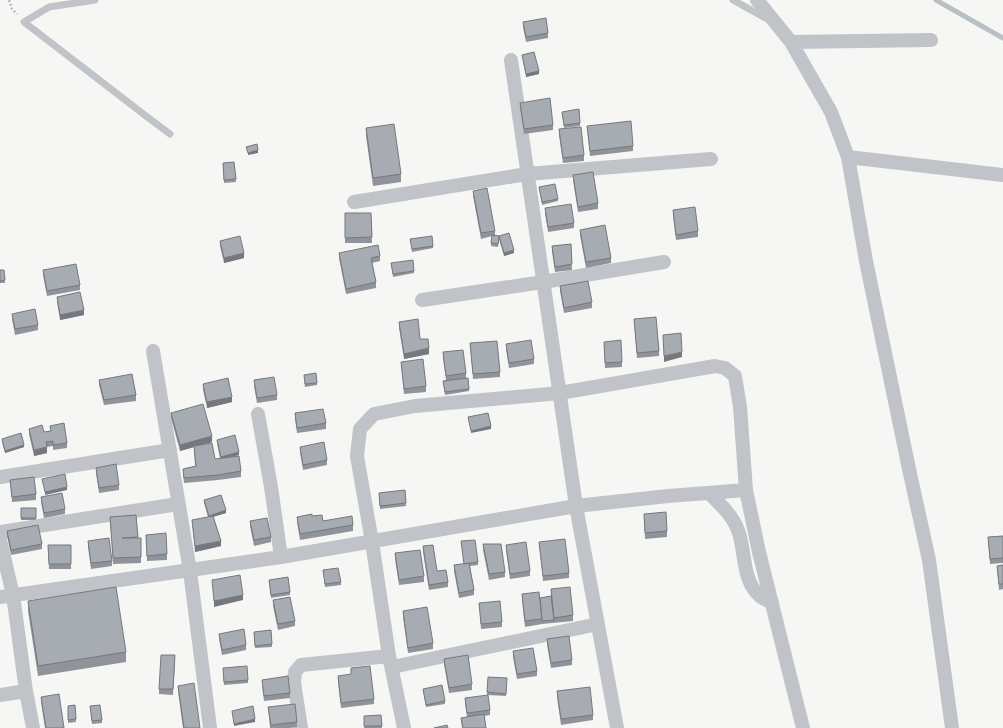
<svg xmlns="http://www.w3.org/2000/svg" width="1003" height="728" font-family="'Exo 2',sans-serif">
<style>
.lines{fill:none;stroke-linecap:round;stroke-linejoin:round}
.stream{stroke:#b8c0c6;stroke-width:5}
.path{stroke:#b8babd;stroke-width:2.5;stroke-dasharray:2 2;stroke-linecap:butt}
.service{stroke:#c0c3c7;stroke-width:7}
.minor{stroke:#c0c3c7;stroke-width:14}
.wall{fill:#90949a}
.shaded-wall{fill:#75787d}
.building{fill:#a7acb3;stroke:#75787d}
</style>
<rect width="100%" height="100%" fill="#f6f7f4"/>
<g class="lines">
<path class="stream" d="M936,0L1003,38"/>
<path class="path" d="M9,0L12,9L17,14"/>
<path class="service" d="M95,0L49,7L24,22L146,116L170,134
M733,0L769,20"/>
<path class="minor" d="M757,0L791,42L831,112L848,157L866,261L909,469L929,560L952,728
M791,42L931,40
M511,60L576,506L617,728
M848,157L1003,175
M354,202L527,174L711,159
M422,300L543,282L664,262
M153,351L190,571L210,728
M258,414L271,487L281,557
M0,477L170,450
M709,493C720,504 732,515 738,530C746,551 741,581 761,597C764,599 768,601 772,602
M0,532L178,504
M0,540L13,595L26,691L33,728
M0,597L281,557L576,506L668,496L746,490
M392,667L598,624
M0,695L26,691
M301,728L294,682L295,672L301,665L389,656
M404,728L389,656L372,542L357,456L360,429L374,414L415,406L560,393L715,366L725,368L735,376L740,407L746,490L759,552L803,728"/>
</g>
<path class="wall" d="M523,22L548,33V38L526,42L523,27Z
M522,55L539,74L526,77Z
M520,103L553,125V130L524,134L520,108Z
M562,112L580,123V126L564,128Z
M587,126L633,146V151L590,156Z
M366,128L401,174V182L373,186L366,136Z
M559,129L584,155V161L563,163L559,135Z
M234,162L236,182L224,183L223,163Z
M573,175L598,203V209L578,212L573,180Z
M539,187L558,199V201L542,205Z
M473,191L495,231V235L499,236L514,253L504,256L499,239L498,247L491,246L492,236L481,239L473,196Z
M545,208L574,223V228L548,232L545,213Z
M673,210L698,231V237L676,240L673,216Z
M345,213H371L372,243H345Z
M580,230L611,258V263L586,268L580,235Z
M410,239L433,246V248L412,252Z
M220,241L244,258L224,263L220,246Z
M571,244L572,270L555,272L552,251V246Z
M339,253L380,256V261L372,263L376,282V288L346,294L339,258Z
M391,263L414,271V273L393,277Z
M0,270H4L5,283H0Z
M43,270L80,285V290L47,296L43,275Z
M560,286L592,302V308L564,313L560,291Z
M57,297L84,315L60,320L57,302Z
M12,314L38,325V330L15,335L12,319Z
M634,319L659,351V356L637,358Z
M399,322L429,354L404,359L399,328Z
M604,342L622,362V367L605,368Z
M470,343L500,372V377L473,379Z
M506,344L534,359V364L509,368L506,349Z
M443,352L466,373V378L469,389V391L445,395L443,381L446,380L443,358Z
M401,362L426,386V392L404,394Z
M304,378L317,383V385L305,387Z
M99,380L136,395V401L104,405L99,385Z
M254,380L277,395V400L257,403L254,386Z
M203,384L232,402L207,408L203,390Z
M171,413L212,442L199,445L215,459H220L217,443V440L239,455L226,458L241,471V477L218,480L184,483L183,474V469L195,466L194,447L180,451L171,418Z
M295,413L326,423V429L297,433L295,419Z
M50,426L67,443V448L53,450V446L47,447V453L34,456L29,434V429L44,432L50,431Z
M2,439L24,447L5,453L2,442Z
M300,447L327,460V465L303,470L300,452Z
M96,468L119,485V490L99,493L96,473Z
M10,480L36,494V500L12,502Z
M405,490L406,506L380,509L379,493Z
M41,497L65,509V514L44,518L41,502Z
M204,500L226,513L213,517L221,546L195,552L192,520L208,517L204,503Z
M21,508H36V520H21Z
M644,514L667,531V537L645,539Z
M136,515L138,538H141V563L113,564L110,517Z
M312,516L323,521L353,525V531L300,540L297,522V517Z
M250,521L271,537V542L254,546L250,526Z
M7,531L42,544V549L11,555L7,536Z
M146,535L167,554V560L147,561Z
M1003,536V563L990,564L988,537Z
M88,541L112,561V566L91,569L88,547Z
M461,541L478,562V565L470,566L474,590V595L459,598L454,571V565L464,564Z
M539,542L569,573V578L543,581Z
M483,544L505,572V577L489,580L483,550Z
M48,545H71V569H49Z
M506,545L530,571V576L510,579L506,550Z
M423,546L437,571L448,582V587L429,590L423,552Z
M395,553L424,576V582L399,585L395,559Z
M1003,565V589L999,590L997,566Z
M323,570L341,582V585L325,587Z
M269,580L290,592V595L271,598Z
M551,589L573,615V621L542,624L525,627L522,600V594L540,598L551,596Z
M273,600L295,621V626L278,630L273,606Z
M28,601L126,652V662L38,676L28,611Z
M479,603L502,622V627L481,629Z
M403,611L433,643V649L408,653L403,617Z
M271,630L272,647L255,648L254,632Z
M219,634L246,645V650L222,655L219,639Z
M547,639L572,660V665L551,668L547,644Z
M513,651L537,671V676L517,679L513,657Z
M444,659L472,684V690L449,693L444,664Z
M175,661L173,695L159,694V689Z
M351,668L374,699V704L341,708L338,682V676L351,675Z
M223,671L248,680V683L224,685Z
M488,677L507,678L506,696L487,695Z
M262,680L290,693V698L264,701L262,685Z
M178,686L200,728H183L178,691Z
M423,689L445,701V704L426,707Z
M557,691L593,715V720L561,725L557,697Z
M41,697L64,728H45L41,702Z
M465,698L490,710V715L484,716L486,728H462L461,718L467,717L465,703Z
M75,705L76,722L68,723V706Z
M90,706L102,720V723L92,724Z
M268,707L297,722V727L290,728H270Z
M381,715L382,728H364V716Z"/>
<path class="shaded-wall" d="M539,71V74L526,77V74Z
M258,150V153L248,155V153Z
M514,250V253L504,256V253Z
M244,253V258L224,263V258Z
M84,310V315L60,320V315Z
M429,348V354L404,359V354Z
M682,352V357L664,362V356Z
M232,397V402L207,408V402Z
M491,426V429L471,433V431Z
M212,436V442L180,451V445Z
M24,445V447L5,453V451Z
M47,447V453L34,456V450Z
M239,452V455L221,459V457Z
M67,487V490L45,495V492Z
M226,510V513L209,518V516Z
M221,541V546L195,552V546Z
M243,595V600L214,607V601Z
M255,719V722L234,726V724Z"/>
<path class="building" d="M546,18L548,33L526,37L523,22Z
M534,52L539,71L526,74L522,55Z
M550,98L553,125L524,129L520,103Z
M579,109L580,123L564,125L562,112Z
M631,121L633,146L590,151L587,126Z
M394,124L401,174L373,178L366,128Z
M581,127L584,155L563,158L559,129Z
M257,144L258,150L248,153L246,147Z
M234,162L236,179L224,180L223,163Z
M593,172L598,203L578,207L573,175Z
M555,184L558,199L542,202L539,187Z
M487,188L495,231L481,233L473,191Z
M571,204L574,223L548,227L545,208Z
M695,207L698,231L676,235L673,210Z
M345,213H371L372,237L345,238Z
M605,225L611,258L586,262L580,230Z
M509,233L514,250L504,253L499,236Z
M492,235L499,236L498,244L491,243Z
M240,236L244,253L224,258L220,241Z
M432,236L433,246L412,249L410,239Z
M571,244L572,264L555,267L552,246Z
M378,245L380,256L371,258L376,282L346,289L339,253Z
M413,260L414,271L393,274L391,263Z
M76,264L80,285L47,291L43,270Z
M0,270H4L5,280L0,281Z
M588,281L592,302L564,308L560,286Z
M80,292L84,310L60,315L57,297Z
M35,309L38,325L15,329L12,314Z
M656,317L659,351L637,353L634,319Z
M418,319L420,339H428L429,348L404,354L399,322Z
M681,333L682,352L664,356L663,335Z
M531,340L534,359L509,363L506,344Z
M621,340L622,362L605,363L604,342Z
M497,341L500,372L473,374L470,343Z
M463,350L466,373L446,376L443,352Z
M423,359L426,386L404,389L401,362Z
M316,373L317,383L305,384L304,375Z
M132,374L136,395L104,400L99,380Z
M274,377L277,395L257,398L254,380Z
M228,378L232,397L207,402L203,384Z
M468,378L469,389L445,392L443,381Z
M203,404L212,436L180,445L171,413Z
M323,409L326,423L297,428L295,413Z
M488,413L491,426L471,431L468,417Z
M64,423L67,443L53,445V441L46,442L47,447L34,450L29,429L42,425L44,432L51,431L50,426Z
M21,433L24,445L5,451L2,439Z
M235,435L239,452L221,457L217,440Z
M324,442L327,460L303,465L300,447Z
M212,443L215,459L239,456L241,471L218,475L184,478L183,469L196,466L194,446Z
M116,464L119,485L99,488L96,468Z
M65,474L67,487L45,492L42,479Z
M34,477L36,494L12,497L10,480Z
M405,490L406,503L380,506L379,493Z
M62,493L65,509L44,513L41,497Z
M221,495L226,510L209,516L204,500Z
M21,508H36V518H21Z
M666,512L667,531L645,533L644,514Z
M312,514V516L322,515L323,521L352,516L353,525L300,534L297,517Z
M136,515L138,537L122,538H141V557L113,558L110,517Z
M213,516L221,541L195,546L192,520Z
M267,518L271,537L254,540L250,521Z
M38,525L42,544L11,550L7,531Z
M166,533L167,554L147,556L146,535Z
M1003,536V558L990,559L988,537Z
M109,538L112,561L91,563L88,541Z
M565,539L569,573L543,576L539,542Z
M475,540L478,562L464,564L461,541Z
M526,542L530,571L510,574L506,545Z
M483,544H501L505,572L489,574Z
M48,545H71V564H49Z
M433,545L437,571L446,570L448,582L429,585L423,546Z
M420,550L424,576L399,580L395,553Z
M469,563L474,590L459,593L454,565Z
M1003,565V584H999L997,566Z
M338,568L341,582L325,584L323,570Z
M240,575L243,595L214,601L212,580Z
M288,577L290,592L271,595L269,580Z
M116,587L126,652L38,666L28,601Z
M570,587L573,615L554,618L551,589Z
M539,592L542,619L525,621L522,594Z
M551,596L554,620L542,621L540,598Z
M290,597L295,621L278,624L273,600Z
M500,601L502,622L481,624L479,603Z
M427,607L433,643L408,648L403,611Z
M244,629L246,645L222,650L219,634Z
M271,630L272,644L255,646L254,632Z
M569,636L572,660L551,663L547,639Z
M533,648L537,671L517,674L513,651Z
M161,655H175L173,689H159Z
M468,655L472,684L449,688L444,659Z
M247,666L248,680L224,682L223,668Z
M370,666L374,699L341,703L338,676L351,674V668Z
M288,676L290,693L264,696L262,680Z
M488,677L507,678L506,694L487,692Z
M194,683L200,728H184L178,686Z
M442,685L445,701L426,705L423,689Z
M590,687L593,715L561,719L557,691Z
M59,694L64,728H46L41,697Z
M488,695L490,710L467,713L465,698Z
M295,704L297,722L271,725L268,707Z
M75,705L76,719L68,720V706Z
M100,705L102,720L92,721L90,706Z
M253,706L255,719L234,724L232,711Z
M484,714L486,728H463L461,718Z
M381,715L382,726H364V716Z
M447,725L448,728H434Z"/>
</svg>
